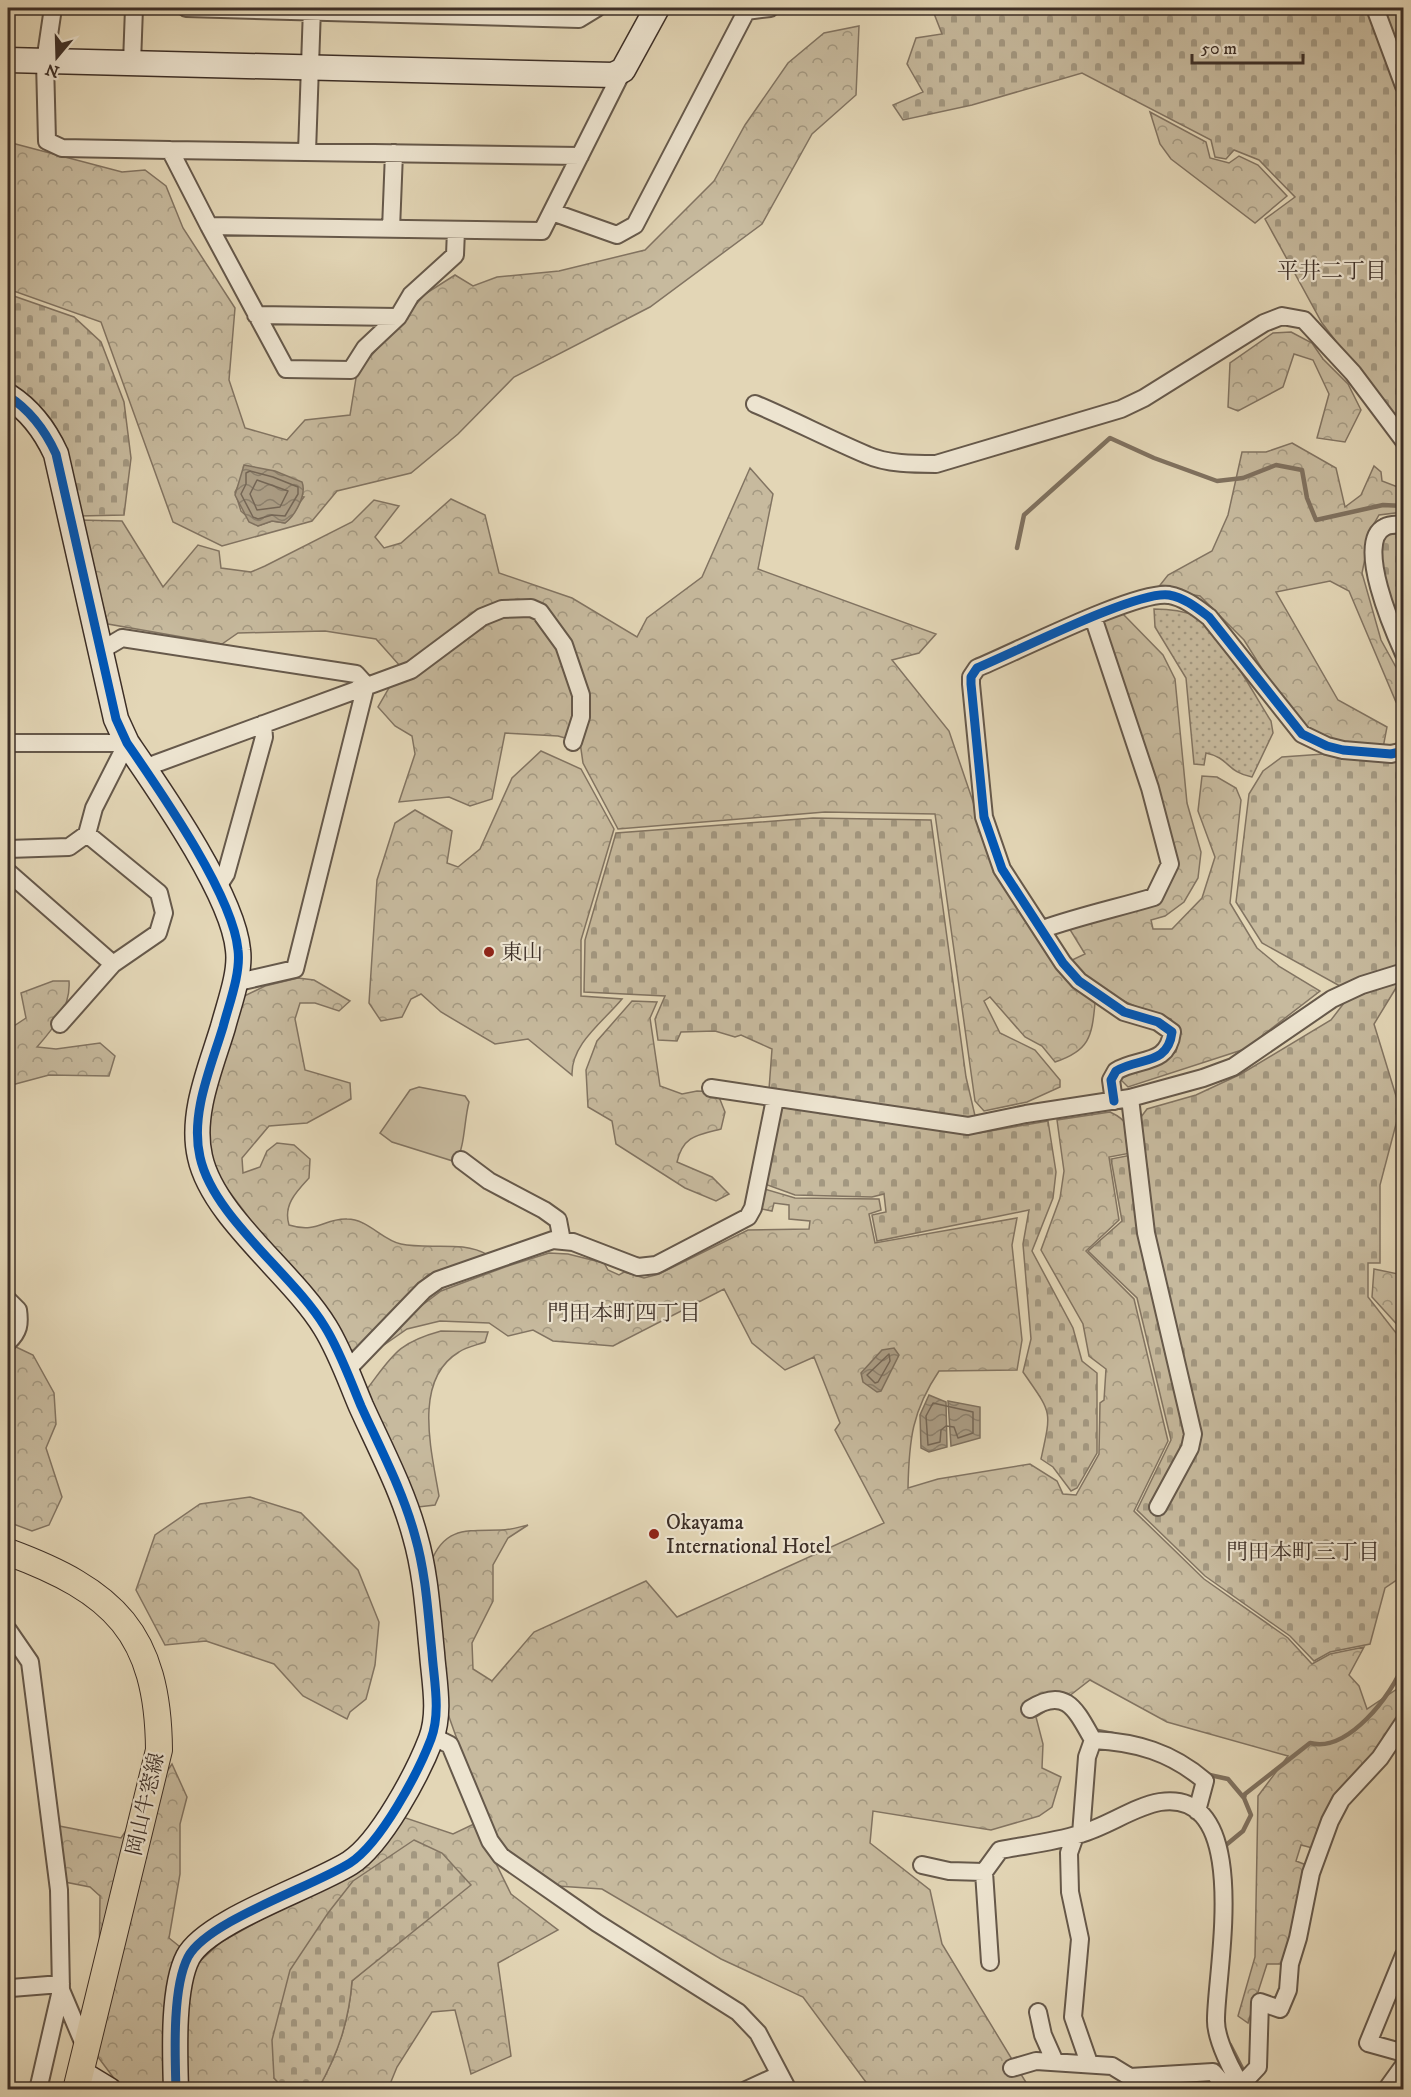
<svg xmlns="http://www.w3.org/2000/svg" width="1411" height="2097" font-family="'IM FELL DW Pica','Noto Serif JP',serif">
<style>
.green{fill:url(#green-dots);stroke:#827462;stroke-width:1.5}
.forest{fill:url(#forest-crowns);stroke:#827462;stroke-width:1.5;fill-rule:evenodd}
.cemetery{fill:url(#cemetery-stones);stroke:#827462;stroke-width:1.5}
.pitch{fill:#c7ba9e;stroke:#827462;stroke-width:1.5}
.water{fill:url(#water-waves);stroke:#7f715f;stroke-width:1.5}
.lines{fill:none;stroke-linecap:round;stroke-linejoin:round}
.shore{stroke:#746656;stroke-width:1.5}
.stream{stroke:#7f715f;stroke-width:4.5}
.street-casing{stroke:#66594b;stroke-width:20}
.secondary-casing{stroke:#3d2f27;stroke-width:27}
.primary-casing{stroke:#3d2f27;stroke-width:28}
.street{stroke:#ede4d0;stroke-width:16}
.secondary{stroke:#ede4d0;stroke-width:24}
.primary{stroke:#e3d6b6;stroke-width:26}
.cycleway-casing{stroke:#ede4d0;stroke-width:13}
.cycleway{stroke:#0057b8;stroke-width:9}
.poi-dot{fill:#8f2418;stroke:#ede4d0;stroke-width:2}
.labels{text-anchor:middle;stroke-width:4.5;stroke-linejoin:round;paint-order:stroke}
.poi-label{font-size:21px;fill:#3d2f27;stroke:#ede4d0;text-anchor:start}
.street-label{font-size:21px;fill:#3d2f27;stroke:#ede4d0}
.neighbourhood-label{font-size:22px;fill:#3d2f27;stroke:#ede4d0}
</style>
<defs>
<pattern id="green-dots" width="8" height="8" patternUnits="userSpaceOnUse" patternTransform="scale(1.5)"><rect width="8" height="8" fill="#c7ba9e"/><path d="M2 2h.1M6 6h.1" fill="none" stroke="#a39881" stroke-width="1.8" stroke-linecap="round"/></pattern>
<pattern id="forest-crowns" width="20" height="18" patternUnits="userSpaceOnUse" patternTransform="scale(1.5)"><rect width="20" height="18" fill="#c7ba9e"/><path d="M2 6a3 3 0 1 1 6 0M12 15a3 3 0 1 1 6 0" fill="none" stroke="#a39881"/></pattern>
<pattern id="cemetery-stones" width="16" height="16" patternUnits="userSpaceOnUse" patternTransform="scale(1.5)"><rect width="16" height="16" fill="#c7ba9e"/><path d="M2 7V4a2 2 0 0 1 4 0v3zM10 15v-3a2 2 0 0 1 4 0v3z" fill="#a39881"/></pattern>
<pattern id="water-waves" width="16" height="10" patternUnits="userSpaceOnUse" patternTransform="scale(1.5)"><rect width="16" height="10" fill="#ab9d85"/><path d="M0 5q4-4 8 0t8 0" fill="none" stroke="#8c806d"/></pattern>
</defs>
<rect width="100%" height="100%" fill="#e3d6b6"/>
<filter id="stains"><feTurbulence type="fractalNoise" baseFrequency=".00333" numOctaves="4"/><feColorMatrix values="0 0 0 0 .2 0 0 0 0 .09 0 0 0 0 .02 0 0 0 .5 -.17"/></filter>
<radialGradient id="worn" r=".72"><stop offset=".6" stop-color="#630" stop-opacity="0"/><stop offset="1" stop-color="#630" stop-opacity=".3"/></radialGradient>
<path class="green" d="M1154,609C1168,609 1182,610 1195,616C1219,629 1255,696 1271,721L1273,733L1252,777C1226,772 1230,758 1206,753L1204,765L1194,764L1186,678L1155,627Z"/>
<path class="forest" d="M859,26L856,95L812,134L762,224L650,307L514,377L458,434L411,473L337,491L312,521L222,546L173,522L101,322L8,289V142L122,172L145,170L166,186L183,228L235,308L229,380L245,428L287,440L305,420L350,415L357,372L425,294L455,275L473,286L497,277L559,271L645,250L714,181L745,125L788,63L824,33ZM240,483L304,497C297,505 293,517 285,523L272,521L258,526L241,511L235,492Z
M1150,112L1206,142L1210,158L1229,163L1239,156L1258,165L1287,196L1255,223L1171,159L1160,144Z
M1291,332L1312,343L1323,359L1348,384L1361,410L1345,442L1317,438L1329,394L1313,360L1294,354L1283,387L1238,411L1228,407L1230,363L1273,333Z
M1292,443L1336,468L1345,507L1361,495L1374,466L1381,472L1382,481L1403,489V512L1379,515L1371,529L1362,573L1381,640L1403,680V711L1396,702L1349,591L1330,581L1276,592L1338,700L1387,727L1383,748L1331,739L1307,727L1281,699L1244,640L1200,596L1157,589L1168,575L1212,551L1228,515L1242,452H1266Z
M750,468L773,494L758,569L936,634L919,653L892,660L949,731L982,828L1069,981L1095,1003C1092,1037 1089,1051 1055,1062L1042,1046L1025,1037L990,997L984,1001L1000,1033L1035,1050L1060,1080V1087L1027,1102L984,1111L975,1101L935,814L825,812L618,829L583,763L580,742L558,736L505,733L492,799L470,806L449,797L399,802L415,754L412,736L395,726L378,707L401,667L376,639L325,631L238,633L222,644L108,624L79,520L122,521L163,587L198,545L219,551L221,568L251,572L265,566L352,522L374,500L399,506L375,537L384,548L401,543L451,499L485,515L499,573L572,598L637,637L647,618L702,577Z
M1123,614L1163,655L1175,679L1187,803L1201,852L1198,878L1184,902L1165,916L1151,920L1153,929H1172L1202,898L1215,857L1198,811L1202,776L1217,777L1236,788L1241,800L1230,903L1257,948L1280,967L1320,991L1245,1049L1128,1087L1121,1080C1130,1068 1162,1062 1176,1052L1179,1035L1171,1019C1132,1007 1098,992 1070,961L1085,954L1069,928L1160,903L1177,864L1152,767L1103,621Z
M541,751L581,769L614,829L581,940V996L622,999C603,1022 571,1044 572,1075L528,1039L495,1044L441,1012L421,994L411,999L402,1017L381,1021L369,1003L377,880L395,823L415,810L452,831L447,863L458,867L480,849L512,778Z
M298,978L314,980L350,1001L339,1011L315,1003H300L295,1019L305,1070L350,1083L351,1099L307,1123L269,1126L242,1158L243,1173L260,1167L267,1151L277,1143L294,1145L310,1159L309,1178C296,1192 283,1205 289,1225C318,1234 324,1218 347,1219C368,1219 382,1240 401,1244C430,1250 462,1240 488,1255L428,1275L382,1322L358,1352L348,1349L222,1182L211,1155L209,1127L212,1104L238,999L265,986Z
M53,981H69C71,1007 53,1029 37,1047L56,1049L100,1043L115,1056L109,1076L49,1075L8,1086V1030L26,1018L21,993Z
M632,1001L657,1002L650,1018L660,1086L682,1094L697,1091L717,1092L725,1112L721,1129C697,1135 683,1136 677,1162L712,1177L729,1194L716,1201L685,1188L616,1144L612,1121L588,1107L586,1070L597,1041Z
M1110,1112C1132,1122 1130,1132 1131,1153L1109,1157L1119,1220L1086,1251L1134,1299L1168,1441L1134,1511L1204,1579L1288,1638L1312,1664L1330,1654L1364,1647L1349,1675L1359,1686L1367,1709L1397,1689L1403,1691V1716L1316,1849L1301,1845L1296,1861L1309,1866L1284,1964H1267L1248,2023L1238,2016L1255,1957L1258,1796L1288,1756L1167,1722L1090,1680L1068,1697L1036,1717L1043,1744L1042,1768L1061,1777L1052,1807L1039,1816L991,1830L873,1811L870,1843L930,1890L942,1944L1030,2089H871L803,1997L721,1959L602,1889L557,1886L503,1850L478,1798L448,1714L431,1562C445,1526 468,1531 501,1530C510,1530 519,1527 528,1525L508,1538L493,1565V1601L472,1643L473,1669L492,1681L534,1632L646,1581L677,1617L884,1523L835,1430L840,1423L814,1357L785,1370L752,1343L724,1289L613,1346L553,1341L533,1330L508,1336L489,1323L440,1321L407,1329L384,1345L417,1309L441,1291L505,1267L549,1253L568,1254L604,1263L608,1270L619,1275L624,1272L644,1278L659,1274L748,1230L809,1229L810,1221L789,1219V1205L774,1203L772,1211L757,1208L761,1188L795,1198L879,1199L881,1210L869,1214L875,1243L1017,1218L1012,1245L1022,1340L1017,1370L939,1371C912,1411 909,1440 908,1488L938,1479L1030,1464L1057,1481L1063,1494L1076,1495L1099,1454L1100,1403L1104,1400L1106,1369L1089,1356L1083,1324L1041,1250L1060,1198L1064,1171L1057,1120Z
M1374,1269L1403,1275V1331L1372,1297Z
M441,1331L488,1332L485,1342C477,1345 466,1347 459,1352C412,1380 432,1453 439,1496L435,1505L418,1507L367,1389C393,1355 397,1343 441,1331Z
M16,1347L33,1355L54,1393L56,1424L46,1448L62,1497L49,1525L32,1531L8,1522V1354Z
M250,1497L301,1513L358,1570L379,1622L375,1665L366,1699L350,1712L347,1719L303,1696L274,1664L206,1641L165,1645L136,1590L155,1535L200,1504Z
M172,1764L187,1797L180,1824V1874L169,1938L199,1962L221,1942L322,1886L403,1817L453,1834L476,1823L511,1894L558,1930L498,1963L511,2056L471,2074L455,2010L432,2012L397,2067L388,2089H318C338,2054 349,2021 352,1981L407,1934L442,1853L274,2078L284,2089H122L98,2057L100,1896L90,1887L65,1882L59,1826L121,1838Z"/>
<path class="cemetery" d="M929,8H1398L1404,18L1403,429L1322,323L1265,219L1295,197L1259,160L1234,150L1226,159L1215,157L1211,140L1082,73L972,105L903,120L893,105L923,92L907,64L916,38L942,34L933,11Z
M8,294L74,317L101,342L124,402L131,458L124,515L79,516C72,489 67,437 49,417C38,404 22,395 8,386Z
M1403,532V637L1382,572L1379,546L1387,535Z
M1324,754L1403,763V989L1399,983L1374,1024L1400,1109L1380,1185V1263H1368V1297L1396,1333L1403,1337L1404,1575L1385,1588L1370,1644L1330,1652L1314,1661L1290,1636L1205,1576L1137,1510L1171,1440L1137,1298L1088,1251L1122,1221L1111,1159L1142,1153L1141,1117L1147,1109L1196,1095L1241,1074L1331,1020L1344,1003L1340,986L1262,943L1236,902L1249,794L1263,771L1282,757Z
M813,818L931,820L966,1077L979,1133L1048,1121L1056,1172L1053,1198L1032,1251L1073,1328L1082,1361L1097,1373V1453L1077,1488L1071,1491L1053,1467L1041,1459C1052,1409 1052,1414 1023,1372L1031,1339L1023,1244L1029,1210L877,1241L872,1215L886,1212L884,1194L872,1197L795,1195L762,1183L772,1049L741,1035L735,1037L715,1031L681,1032L677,1041L658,1040L655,1019L665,996L584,992L585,940L616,833Z
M414,1840L442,1853L471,1885L352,1981C349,2021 338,2054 318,2089H284L274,2078L272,2040L290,1970L328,1913L353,1881Z"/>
<path class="pitch" d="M419,1087L465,1096L469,1102C464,1121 465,1146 456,1162L392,1142L380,1133L410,1090Z"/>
<path class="water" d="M244,465L275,471L302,482C307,494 295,516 285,523L272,521L258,526L249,522L235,495Z
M894,1348L899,1355L881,1391L877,1392L863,1382L861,1373L882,1350Z
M929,1395L946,1402L947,1447L929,1452L921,1448L920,1415Z
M948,1401L980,1407V1438L951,1446Z"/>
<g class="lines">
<path class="shore" d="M250,471L273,477L298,487V494L285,516L272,515L258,519L253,517L241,494L246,484V473Z
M257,480L288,491L280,507L257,510L250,494Z
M889,1354L890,1361L878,1382L875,1383L867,1375Z
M933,1403L973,1412V1433L958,1438L954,1427L946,1426L941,1430L940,1442L928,1445L926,1416Z"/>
<path class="stream" d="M1017,548L1024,515L1110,438L1154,458L1217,481L1243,478L1276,465L1302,470L1307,498L1316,520L1383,505L1404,506
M1098,1731L1113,1734
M1205,1774L1228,1779L1244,1798
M1226,1852V1845L1243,1831L1251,1815L1244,1798L1245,1794L1310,1743C1348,1753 1392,1695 1404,1663
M1230,2045L1245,2074
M1250,2081L1258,2090"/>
<defs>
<path id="street" d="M53,8L45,62L47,141L62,148L170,150L209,226L542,231L623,70
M186,8L579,19L597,8
M1375,8L1404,86
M746,11L770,8
M132,63L134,8
M170,150L580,156
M307,152L312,8
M552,212L617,235L635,225L748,8
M209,226L286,369L351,370L365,348L398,317L411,295L455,255L456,230
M391,229L394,153
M256,315L398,317
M755,404C793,420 829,439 867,455C887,464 914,464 936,464L1121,409L1144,398L1264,323L1282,316L1304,320L1353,373L1404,441
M1404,524C1398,525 1390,524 1385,527C1354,541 1394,632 1404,654
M100,651L122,638L356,674L366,685
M8,743H127L94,808L87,834L69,847L8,849
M144,768L411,670L482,617L502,609L531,608L540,612L564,645L581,695V717L573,742
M8,872L113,964
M217,888L226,874L264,737L263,724
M1043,929C1080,916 1117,908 1154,897L1170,864L1150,788L1093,617
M234,983L295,969L366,685
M60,1024L113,964L158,933L164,913L159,893L87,834
M711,1088L968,1126L1026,1114L1130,1098L1203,1078L1233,1067L1332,999L1362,985L1404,972
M1130,1098L1146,1233L1193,1434L1190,1448L1158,1507
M1114,1101L1111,1080L1116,1071C1139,1057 1168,1066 1172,1032L1158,1022L1124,1012L1079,981L1063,963L1002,869L984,817L971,684V677L977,668C1014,653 1137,590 1169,595C1185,598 1197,608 1209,617L1302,734L1327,746L1343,750L1391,754L1404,751
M461,1160L489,1181L544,1210L558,1220L562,1241
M8,1300L18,1310C20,1324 19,1332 8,1342
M346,1371L424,1290L438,1280L553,1240L573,1242L638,1267L656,1265L748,1217L753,1208L775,1099
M8,1630L30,1662L59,1890L61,1990L38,2090
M1030,1709C1066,1686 1076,1710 1093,1740C1136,1742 1171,1752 1205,1781L1197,1811
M432,1736L450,1745L490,1841L501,1856L597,1923L738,2012L758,2033L788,2090
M1081,1834L1087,1757L1093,1740
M1075,1836L1069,1853L1070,1892L1080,1939L1073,2017L1089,2063
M922,1865L949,1871L984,1872
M1404,1955L1368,2043L1404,2053
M990,1962L984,1872L1000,1850C1026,1845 1054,1842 1080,1834C1106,1827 1135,1806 1160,1802C1254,1788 1216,1971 1216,2019C1215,2038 1233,2075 1245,2090
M8,1985L11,1988L61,1984
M61,1990L86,2049
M1038,2012L1043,2035L1055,2062
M1012,2068L1036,2061L1112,2066L1130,2077L1213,2072L1229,2090
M1241,2085L1258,2067L1260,2002L1280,2009L1288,1990L1290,1964L1298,1938L1311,1873L1330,1821L1341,1800L1380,1758L1404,1722
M746,2090L779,2075
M1386,2090L1404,2065"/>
<path id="secondary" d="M8,60L613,75L623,70L657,8
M8,396C30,410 45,430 56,454L116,719L127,743C160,791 233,895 238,950C241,973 229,1004 223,1027C211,1067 190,1114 200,1157C213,1217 293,1274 325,1327C340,1351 350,1380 361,1406C380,1448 403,1491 415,1536C426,1574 428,1614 432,1653C434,1681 441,1712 431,1739C418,1773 381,1843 350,1863C312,1887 207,1921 188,1957C172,1988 175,2055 176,2090
M81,2073L109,2090"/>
<path id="primary" d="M8,1552C114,1591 158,1633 159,1750L76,2090"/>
</defs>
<use href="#street" class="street-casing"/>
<use href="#secondary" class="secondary-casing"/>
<use href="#primary" class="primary-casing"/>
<use href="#street" class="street"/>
<use href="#secondary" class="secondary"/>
<use href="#primary" class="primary"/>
<defs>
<path id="cycleway" d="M8,396C30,410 45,430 56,454L116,719L127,743C160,791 233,895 238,950C241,973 229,1004 223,1027C211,1067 190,1114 200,1157C213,1217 293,1274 325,1327C340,1351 350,1380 361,1406C380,1448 403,1491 415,1536C426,1574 428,1614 432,1653C434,1681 441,1712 431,1739C418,1773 381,1843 350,1863C312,1887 207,1921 188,1957C172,1988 175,2055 176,2090
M1114,1101L1111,1080L1116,1071C1139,1057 1168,1066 1172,1032L1158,1022L1124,1012L1079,981L1063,963L1002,869L984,817L971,684V677L977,668C1014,653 1137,590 1169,595C1185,598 1197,608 1209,617L1302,734L1327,746L1343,750L1391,754L1404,751"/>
</defs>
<use href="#cycleway" class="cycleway-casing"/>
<use href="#cycleway" class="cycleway"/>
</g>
<g class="poi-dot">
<circle cx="489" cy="952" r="6"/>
<circle cx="654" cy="1534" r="6"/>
</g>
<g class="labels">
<g class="poi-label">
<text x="501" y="959">東山</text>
<text x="666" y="1529">Okayama<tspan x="666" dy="24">International Hotel</tspan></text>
</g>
<g class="street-label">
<text transform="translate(145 1804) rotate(-77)" y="7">岡山牛窓線</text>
</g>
<g class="neighbourhood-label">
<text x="1332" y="278">平井二丁目</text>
<text x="624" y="1320">門田本町四丁目</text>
<text x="1303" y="1559">門田本町三丁目</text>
</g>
</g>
<rect width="1411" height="2097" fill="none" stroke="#e3d6b6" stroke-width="30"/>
<rect x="9" y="9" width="1393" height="2079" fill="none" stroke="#3d2f27" stroke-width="3"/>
<rect x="15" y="15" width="1381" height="2067" fill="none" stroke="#3d2f27" stroke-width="1.5"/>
<g transform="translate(57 57) rotate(199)" stroke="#ede4d0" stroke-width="4.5" paint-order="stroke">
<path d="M0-4.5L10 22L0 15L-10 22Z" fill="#3d2f27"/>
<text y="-9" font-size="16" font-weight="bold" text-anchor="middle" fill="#3d2f27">N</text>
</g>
<path d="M1192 54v9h111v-9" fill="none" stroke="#3d2f27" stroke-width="3"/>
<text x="1201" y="54" font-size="18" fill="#3d2f27" stroke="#ede4d0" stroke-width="4.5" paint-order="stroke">50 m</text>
<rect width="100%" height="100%" filter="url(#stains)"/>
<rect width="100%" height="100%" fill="url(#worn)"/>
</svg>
